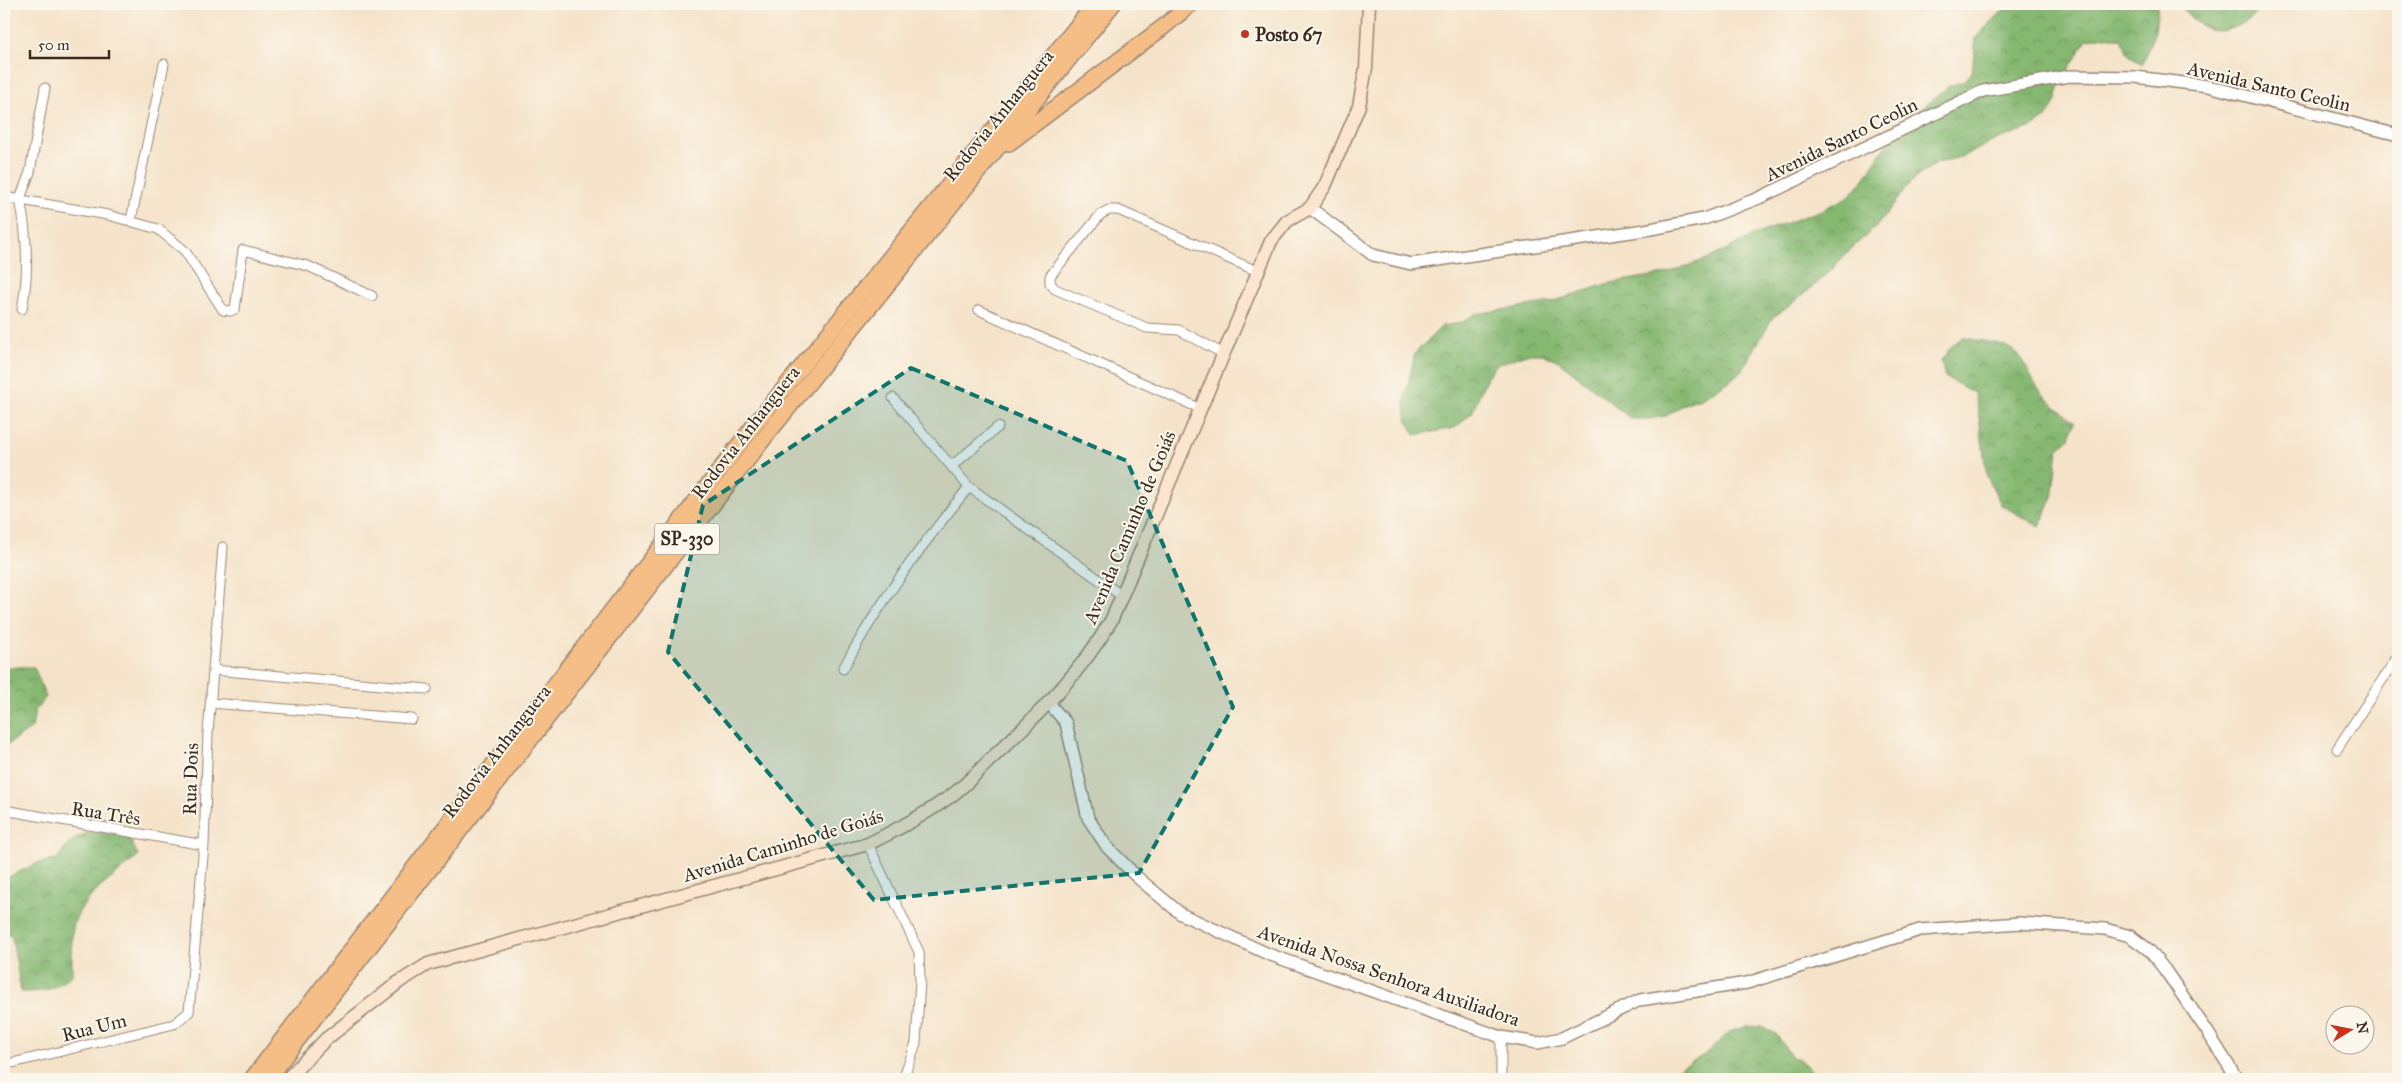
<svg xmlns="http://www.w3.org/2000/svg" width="2402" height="1083" font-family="'IM FELL Great Primer',serif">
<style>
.forest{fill:url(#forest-crowns);stroke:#607148}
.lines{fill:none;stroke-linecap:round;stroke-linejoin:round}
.minor-casing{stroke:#988674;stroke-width:11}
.tertiary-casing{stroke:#988674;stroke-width:14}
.secondary-casing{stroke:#988674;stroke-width:15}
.motorway-casing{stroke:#988674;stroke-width:18}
.minor{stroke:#fff;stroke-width:9}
.tertiary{stroke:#fff;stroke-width:11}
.secondary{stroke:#fbe5cf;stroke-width:12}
.motorway{stroke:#f6be87;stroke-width:15}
.marked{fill:#0f766e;fill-opacity:0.2;stroke:#0f766e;stroke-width:4;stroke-dasharray:10 6;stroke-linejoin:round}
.poi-dot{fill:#c8321e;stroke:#fbf7ec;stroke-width:2}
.labels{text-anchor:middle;stroke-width:4;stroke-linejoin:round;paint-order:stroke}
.shield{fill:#fbf7ec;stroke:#75685c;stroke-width:1}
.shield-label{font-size:18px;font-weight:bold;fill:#3b2a1e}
.poi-label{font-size:19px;font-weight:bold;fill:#3b2a1e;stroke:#fbf7ec;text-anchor:start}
.street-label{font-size:19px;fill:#3b2a1e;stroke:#fbf7ec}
</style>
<defs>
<pattern id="forest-crowns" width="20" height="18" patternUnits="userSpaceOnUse" patternTransform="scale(1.25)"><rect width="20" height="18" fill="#86b872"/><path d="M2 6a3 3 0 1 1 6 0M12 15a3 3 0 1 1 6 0" fill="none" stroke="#6f965d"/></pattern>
</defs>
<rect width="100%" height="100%" fill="#fbf7ec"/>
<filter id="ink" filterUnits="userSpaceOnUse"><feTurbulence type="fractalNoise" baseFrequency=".02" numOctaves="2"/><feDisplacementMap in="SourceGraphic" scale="10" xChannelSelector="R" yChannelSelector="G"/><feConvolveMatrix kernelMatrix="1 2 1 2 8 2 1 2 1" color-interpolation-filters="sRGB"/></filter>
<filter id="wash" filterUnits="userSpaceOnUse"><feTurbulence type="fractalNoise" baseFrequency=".0096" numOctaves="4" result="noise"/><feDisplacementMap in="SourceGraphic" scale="20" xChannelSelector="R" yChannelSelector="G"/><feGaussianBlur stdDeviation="1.12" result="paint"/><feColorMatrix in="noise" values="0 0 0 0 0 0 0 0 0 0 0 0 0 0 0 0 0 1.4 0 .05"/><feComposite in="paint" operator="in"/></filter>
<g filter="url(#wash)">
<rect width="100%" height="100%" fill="#f5e3c9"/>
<path class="forest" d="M2010,4H2158L2155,31L2142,65L2128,54L2122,39L2105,36L2087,39L2060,84L2056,101L2046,118L2032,127L1998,139L1964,156L1938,163L1923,172L1910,183L1876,227L1845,254L1829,273L1787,308L1773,317L1743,369L1730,381L1701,398L1686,403L1666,416L1647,419H1631L1559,361L1542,354H1526L1496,365L1486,379L1472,413L1455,428L1415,435L1407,420L1404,402L1415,353L1442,326L1461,323L1475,314L1552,302L1609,283L1665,274L1712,257L1756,234L1819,211L1848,197L1862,182L1892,136L1906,121L1949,86L1962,82L1972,72L1976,37Z
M2178,4H2264C2258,14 2251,19 2241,24C2213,41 2196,24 2178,4Z
M1962,337C1979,342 1995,340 2011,349C2025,358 2030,379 2040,391C2050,402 2063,413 2075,422L2070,438L2058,449L2052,499L2040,527L2001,505L1987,476L1978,410L1974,393L1945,377L1941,361L1950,348Z
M19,667H34L46,697L35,711L32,728L4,747V669Z
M102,830C124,831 130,836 138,856C117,876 79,897 73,928C71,943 72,960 72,975C53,990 45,992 21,992L12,937L4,931V879L38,863L56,860C72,838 76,835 102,830Z
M1747,1026L1763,1027L1776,1034L1792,1057L1801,1060L1818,1079H1669L1677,1070L1706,1054L1729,1032Z"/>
</g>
<g filter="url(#ink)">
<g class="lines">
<defs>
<path id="minor" d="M4,197L108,215L158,229L185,251L223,310L230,311L235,309L243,250L308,266L372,296
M20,199L30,172L45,88
M20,199C27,234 29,274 22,309
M131,220L164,64
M979,310L1201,409
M1222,353L1179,330L1147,328L1055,289L1050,283V276L1101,214L1109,210H1118L1257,271
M893,398L969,487L1122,596
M952,466L998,427
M843,669C878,604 922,544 969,487
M213,670L427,689
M211,703L412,719
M2337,749L2398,656
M4,810L204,845
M868,844L919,952L920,981L916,1043L903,1079
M4,1065L174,1024L189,1012L204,845L208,733L223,547
M1501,1079V1037"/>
<path id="tertiary" d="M1310,208L1373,255L1411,264L1645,230L1704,219L1759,198L1983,91L2069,76L2135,77L2208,86L2398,135
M1048,702L1066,723L1088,818L1107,847L1138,878L1181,914L1268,954L1501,1037L1538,1043L1562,1038L1640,1000L1747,983L1920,930L2020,923L2105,929L2130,936L2149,950L2165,970L2207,1031L2237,1079"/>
<path id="secondary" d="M287,1079L326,1039L399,982L428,964L868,844C897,830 924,815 951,796C966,785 979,770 993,757C1037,716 1082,672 1112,619L1271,241L1287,221L1310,208L1325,186L1359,106L1366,68L1369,4"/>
<path id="motorway" d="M1009,143L1162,28L1191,4
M252,1079L753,427L1095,4
M267,1079L765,437L1113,4"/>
</defs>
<use href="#minor" class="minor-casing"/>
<use href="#tertiary" class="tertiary-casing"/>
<use href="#secondary" class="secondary-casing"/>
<use href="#motorway" class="motorway-casing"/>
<use href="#minor" class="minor"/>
<use href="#tertiary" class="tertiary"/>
<use href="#secondary" class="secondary"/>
<use href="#motorway" class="motorway"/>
</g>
</g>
<path class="marked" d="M911,368L1127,461L1233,707L1139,873L874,900L668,652L703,505Z"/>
<circle class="poi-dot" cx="1245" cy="34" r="5"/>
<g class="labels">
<rect class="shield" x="654.5" y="523.5" width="65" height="31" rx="4"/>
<g class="shield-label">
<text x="687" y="545">SP-330</text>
</g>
<g class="poi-label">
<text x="1255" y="41">Posto 67</text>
</g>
<g class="street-label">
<text transform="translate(2269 86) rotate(13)" y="7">Avenida Santo Ceolin</text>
<text transform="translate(998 115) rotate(-51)" y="7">Rodovia Anhanguera</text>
<text transform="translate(1841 139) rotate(-26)" y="7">Avenida Santo Ceolin</text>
<text transform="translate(745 432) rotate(-52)" y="7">Rodovia Anhanguera</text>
<text transform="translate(1129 527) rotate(-67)" y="7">Avenida Caminho de Goiás</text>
<text transform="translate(496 751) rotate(-52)" y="7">Rodovia Anhanguera</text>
<text transform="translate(190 779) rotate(-88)" y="7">Rua Dois</text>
<text transform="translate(106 813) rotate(9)" y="7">Rua Três</text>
<text transform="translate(783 845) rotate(-17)" y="7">Avenida Caminho de Goiás</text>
<text transform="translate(1389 975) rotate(19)" y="7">Avenida Nossa Senhora Auxiliadora</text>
<text transform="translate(94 1027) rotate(-14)" y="7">Rua Um</text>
</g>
</g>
<rect width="2402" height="1083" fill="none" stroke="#fbf7ec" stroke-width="20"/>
<g transform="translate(2350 1030) rotate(80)"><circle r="24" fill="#fbf7ec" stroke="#aea59a"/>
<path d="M0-4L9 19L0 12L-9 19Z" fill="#c8321e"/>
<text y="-8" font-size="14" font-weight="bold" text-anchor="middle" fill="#3b2a1e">N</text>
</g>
<path d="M30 50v8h79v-8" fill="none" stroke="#3b2a1e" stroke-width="2.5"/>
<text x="38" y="50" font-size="15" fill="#3b2a1e" stroke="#fbf7ec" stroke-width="4" paint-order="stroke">50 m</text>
</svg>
